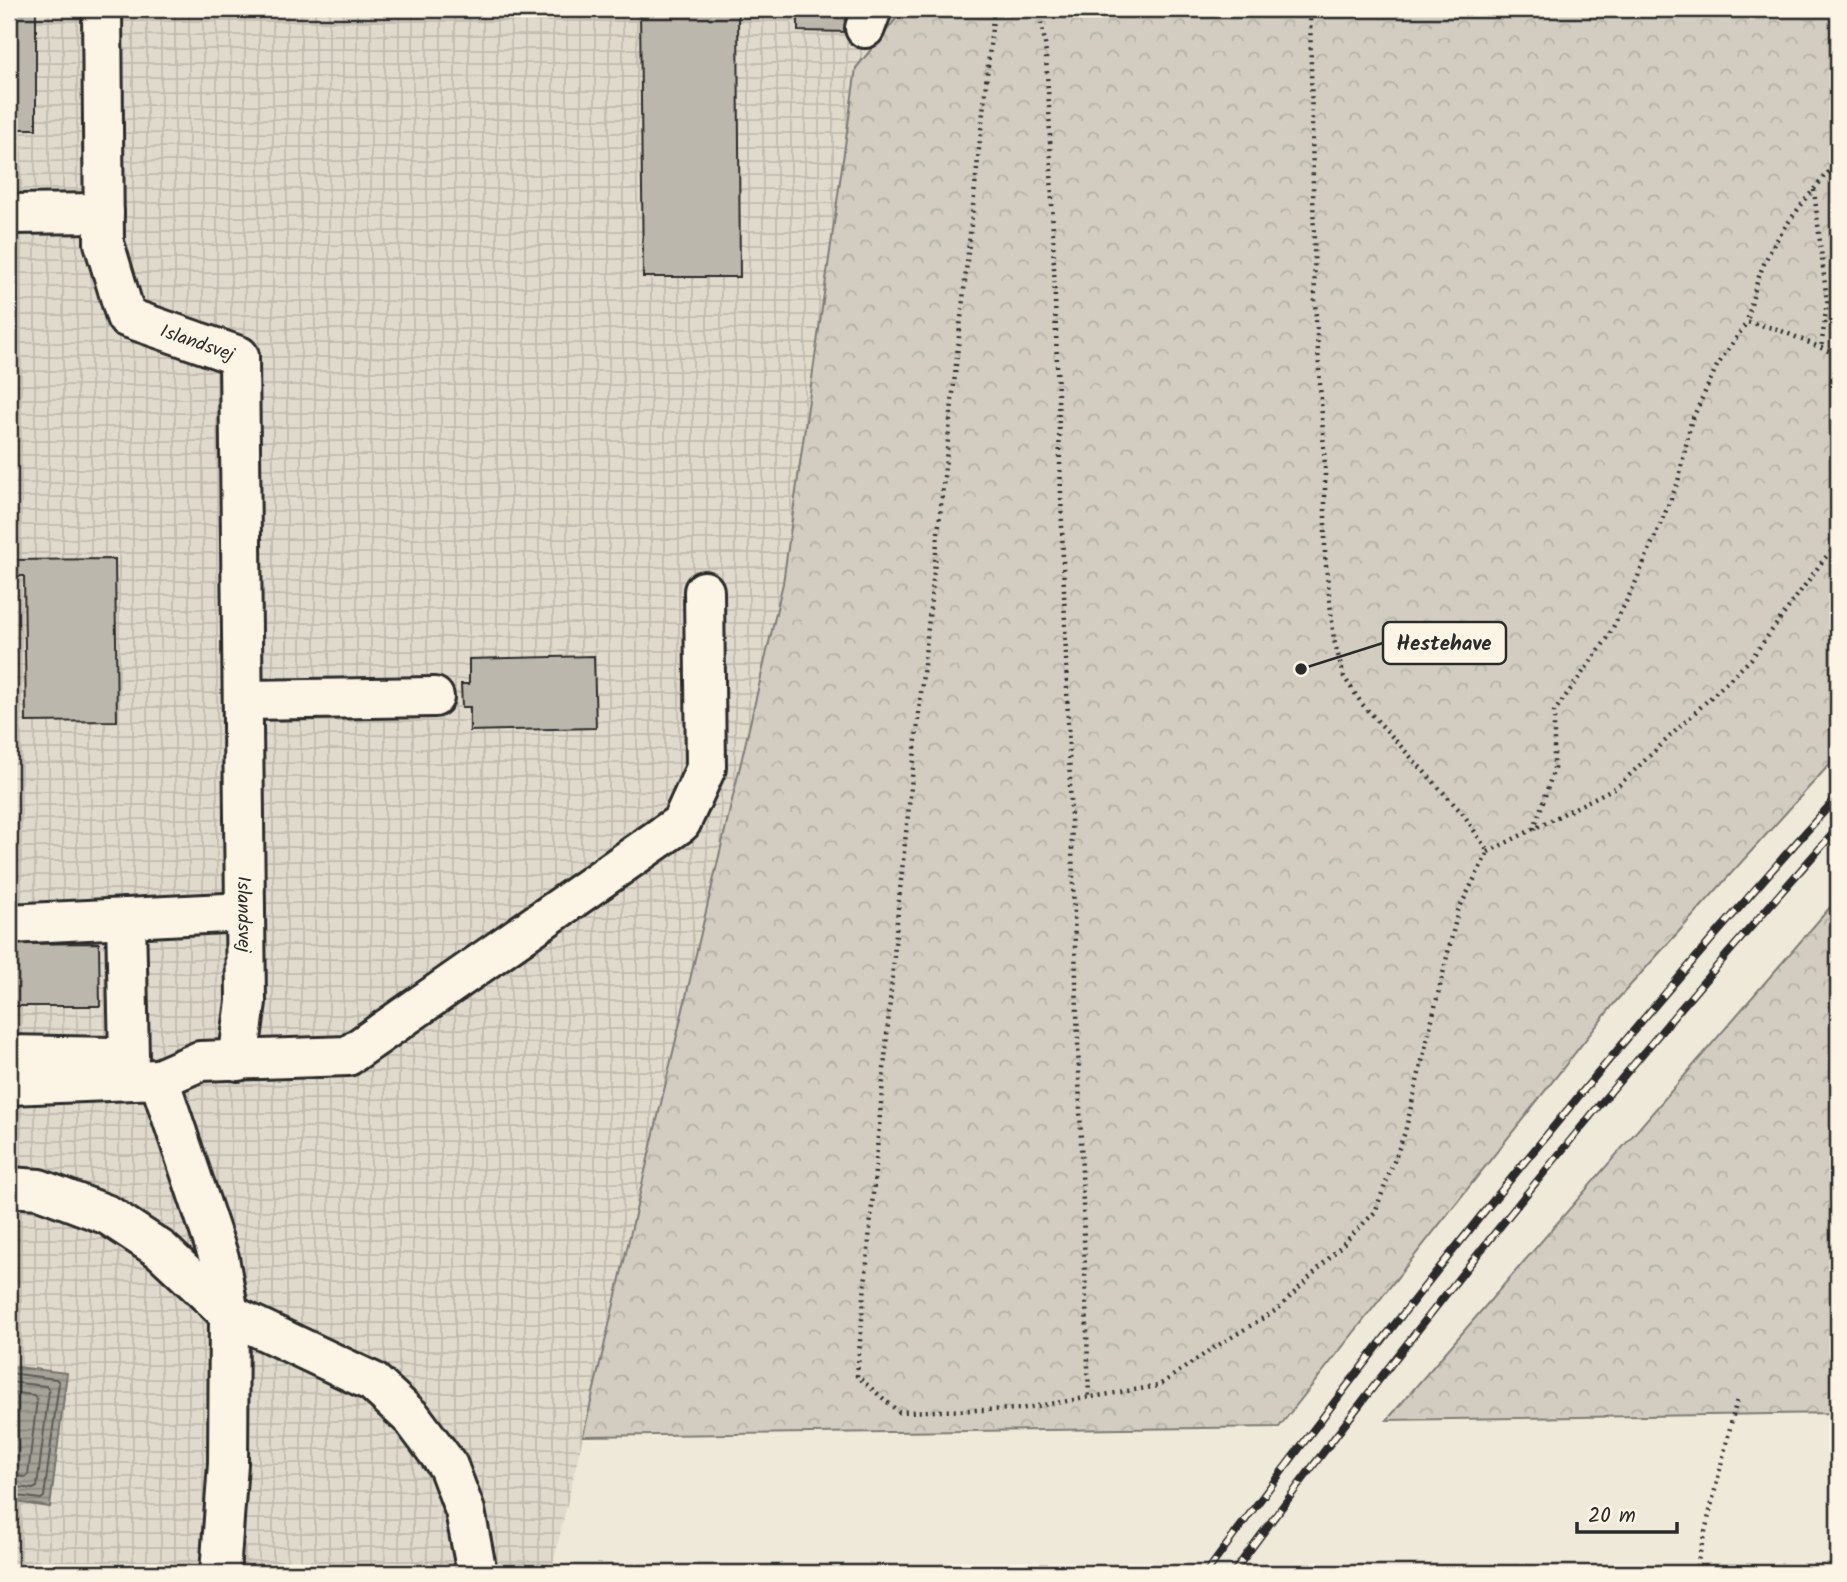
<svg xmlns="http://www.w3.org/2000/svg" width="1847" height="1582" font-family="Kalam,sans-serif">
<style>
.industrial{fill:url(#industrial-grid)}
.forest{fill:url(#forest-crowns);stroke:#7e7c76;stroke-width:2}
.water{fill:url(#water-rules);stroke:#75736d;stroke-width:2}
.lines{fill:none;stroke-linecap:round;stroke-linejoin:round}
.shore{stroke:#5c5b57;stroke-width:2}
.building{fill:#bcb7ac;stroke:#2b2b2b;stroke-width:2}
.minor-casing{stroke:#2b2b2b;stroke-width:44}
.path{stroke:#2b2b2b;stroke-width:4.5;stroke-dasharray:2 5;stroke-linecap:butt}
.minor{stroke:#fcf5e5;stroke-width:38}
.rail-casing{stroke:#2b2b2b;stroke-width:8}
.rail{stroke:#fcf5e5;stroke-width:5;stroke-dasharray:16;stroke-linecap:butt}
.labels{text-anchor:middle;stroke-width:5;stroke-linejoin:round;paint-order:stroke}
.street-label{font-size:19px;fill:#2b2b2b;stroke:#fcf5e5}
.leader{fill:none;stroke:#2b2b2b;stroke-width:2.5}
.callout-dot{fill:#2b2b2b;stroke:#fcf5e5;stroke-width:2.5}
.callout{fill:#fcf5e5;stroke:#2b2b2b;stroke-width:2.5}
.callout-label{font-size:21px;text-anchor:middle;font-weight:bold;fill:#2b2b2b}
</style>
<defs>
<pattern id="industrial-grid" width="8" height="8" patternUnits="userSpaceOnUse" patternTransform="scale(1.75)"><rect width="8" height="8" fill="#e0dacc"/><path d="M0 4h8M4 0v8" fill="none" stroke="#c0bbaf"/></pattern>
<pattern id="forest-crowns" width="20" height="18" patternUnits="userSpaceOnUse" patternTransform="scale(1.75)"><rect width="20" height="18" fill="#d2cdc0"/><path d="M2 6a3 3 0 1 1 6 0M12 15a3 3 0 1 1 6 0" fill="none" stroke="#b4b0a5"/></pattern>
<pattern id="water-rules" width="6" height="5" patternUnits="userSpaceOnUse" patternTransform="scale(1.75)"><rect width="6" height="5" fill="#a6a399"/><path d="M0 2.5h6" fill="none" stroke="#87857d"/></pattern>
</defs>
<rect width="100%" height="100%" fill="#efe9da"/>
<filter id="ink" filterUnits="userSpaceOnUse"><feTurbulence type="fractalNoise" baseFrequency=".0143" numOctaves="2"/><feDisplacementMap in="SourceGraphic" scale="14" xChannelSelector="R" yChannelSelector="G"/><feConvolveMatrix kernelMatrix="1 2 1 2 8 2 1 2 1" color-interpolation-filters="sRGB"/></filter>
<g filter="url(#ink)">
<path class="industrial" d="M9,9H904L856,68L783,583L551,1573H9Z"/>
<path class="forest" d="M904,9H1838V755L1617,1000L1279,1427L583,1436L783,583L856,68Z
M1838,898V1413L1387,1420Z"/>
<path class="water" d="M9,1366L67,1373L50,1507L9,1501Z"/>
<g class="lines">
<path class="shore" d="M9,1373L56,1379L59,1382L44,1497L41,1499L9,1495
M9,1382L46,1386L49,1390L37,1487L33,1489L9,1486
M9,1392L34,1395L37,1399L28,1475L25,1477L9,1475"/>
</g>
<path class="building" d="M9,9H36V129H9Z
M640,9H738L740,277H643Z
M798,9H857L851,32L798,31Z
M115,559L117,721L26,722L24,576H9V560Z
M594,656L596,728L470,731V707H462L461,684H469V659Z
M99,943L100,1006H9V944Z"/>
<g class="lines">
<defs>
<g id="minor">
<path id="s1" d="M102,9L104,243L126,317L239,356L246,1002L238,1061"/>
<path d="M865,28L872,9"/>
<path d="M9,214L104,213"/>
<path d="M244,700L434,697"/>
<path d="M126,918L129,1057"/>
<path d="M9,924L245,912"/>
<path d="M9,1055L112,1057"/>
<path d="M159,1079L200,1061L348,1056L681,823L706,768L704,591"/>
<path d="M9,1085L159,1079L219,1258L229,1314L228,1464L220,1573"/>
<path d="M9,1187L39,1189L108,1215L161,1250L229,1314L373,1382L412,1418L448,1466L465,1511L477,1573"/>
</g>
</defs>
<use href="#minor" class="minor-casing"/>
<path class="path" d="M994,9L899,899L857,1376L899,1412L1019,1409L1158,1386L1212,1349L1278,1309L1375,1212L1405,1132L1458,911L1488,852L1464,815L1362,704L1344,677L1334,640L1325,556V466L1315,302L1310,9
M1038,9L1045,42L1049,106L1089,1399
M1838,161C1812,191 1773,236 1760,274C1754,289 1751,306 1747,322L1777,329L1838,355
M1814,190L1827,302L1821,349
M1534,829L1554,769V712L1607,639L1634,586L1678,482L1691,422L1717,366L1747,322
M1488,852L1618,786L1751,659L1824,559L1838,545
M1695,1573L1737,1399"/>
<use href="#minor" class="minor"/>
<defs>
<path id="rail" d="M1206,1573C1404,1304 1615,1044 1838,796
M1233,1573C1423,1315 1625,1067 1838,828"/>
</defs>
<use href="#rail" class="rail-casing"/>
<use href="#rail" class="rail"/>
</g>
</g>
<g class="labels">
<g class="street-label">
<text dy="7" stroke="none"><textPath href="#s1" startOffset="387">Islandsvej</textPath></text>
<text dy="7" stroke="none"><textPath href="#s1" startOffset="989">Islandsvej</textPath></text>
</g>
</g>
<path class="leader" d="M1301 669L1383 643"/>
<circle class="callout-dot" cx="1301" cy="669" r="7"/>
<rect class="callout" x="1383" y="622" width="123" height="42" rx="7"/>
<g class="callout-label">
<text x="1444" y="650">Hestehave</text>
</g>
<rect width="1847" height="1582" fill="none" stroke="#fcf5e5" stroke-width="35"/>
<rect x="18" y="18" width="1812" height="1547" fill="none" stroke="#2b2b2b" stroke-width="2.5" filter="url(#ink)"/>
<path d="M1577 1522v10h100v-10" fill="none" stroke="#2b2b2b" stroke-width="3.5"/>
<text x="1588" y="1522" font-size="21" fill="#2b2b2b" stroke="#fcf5e5" stroke-width="5" paint-order="stroke">20 m</text>
</svg>
